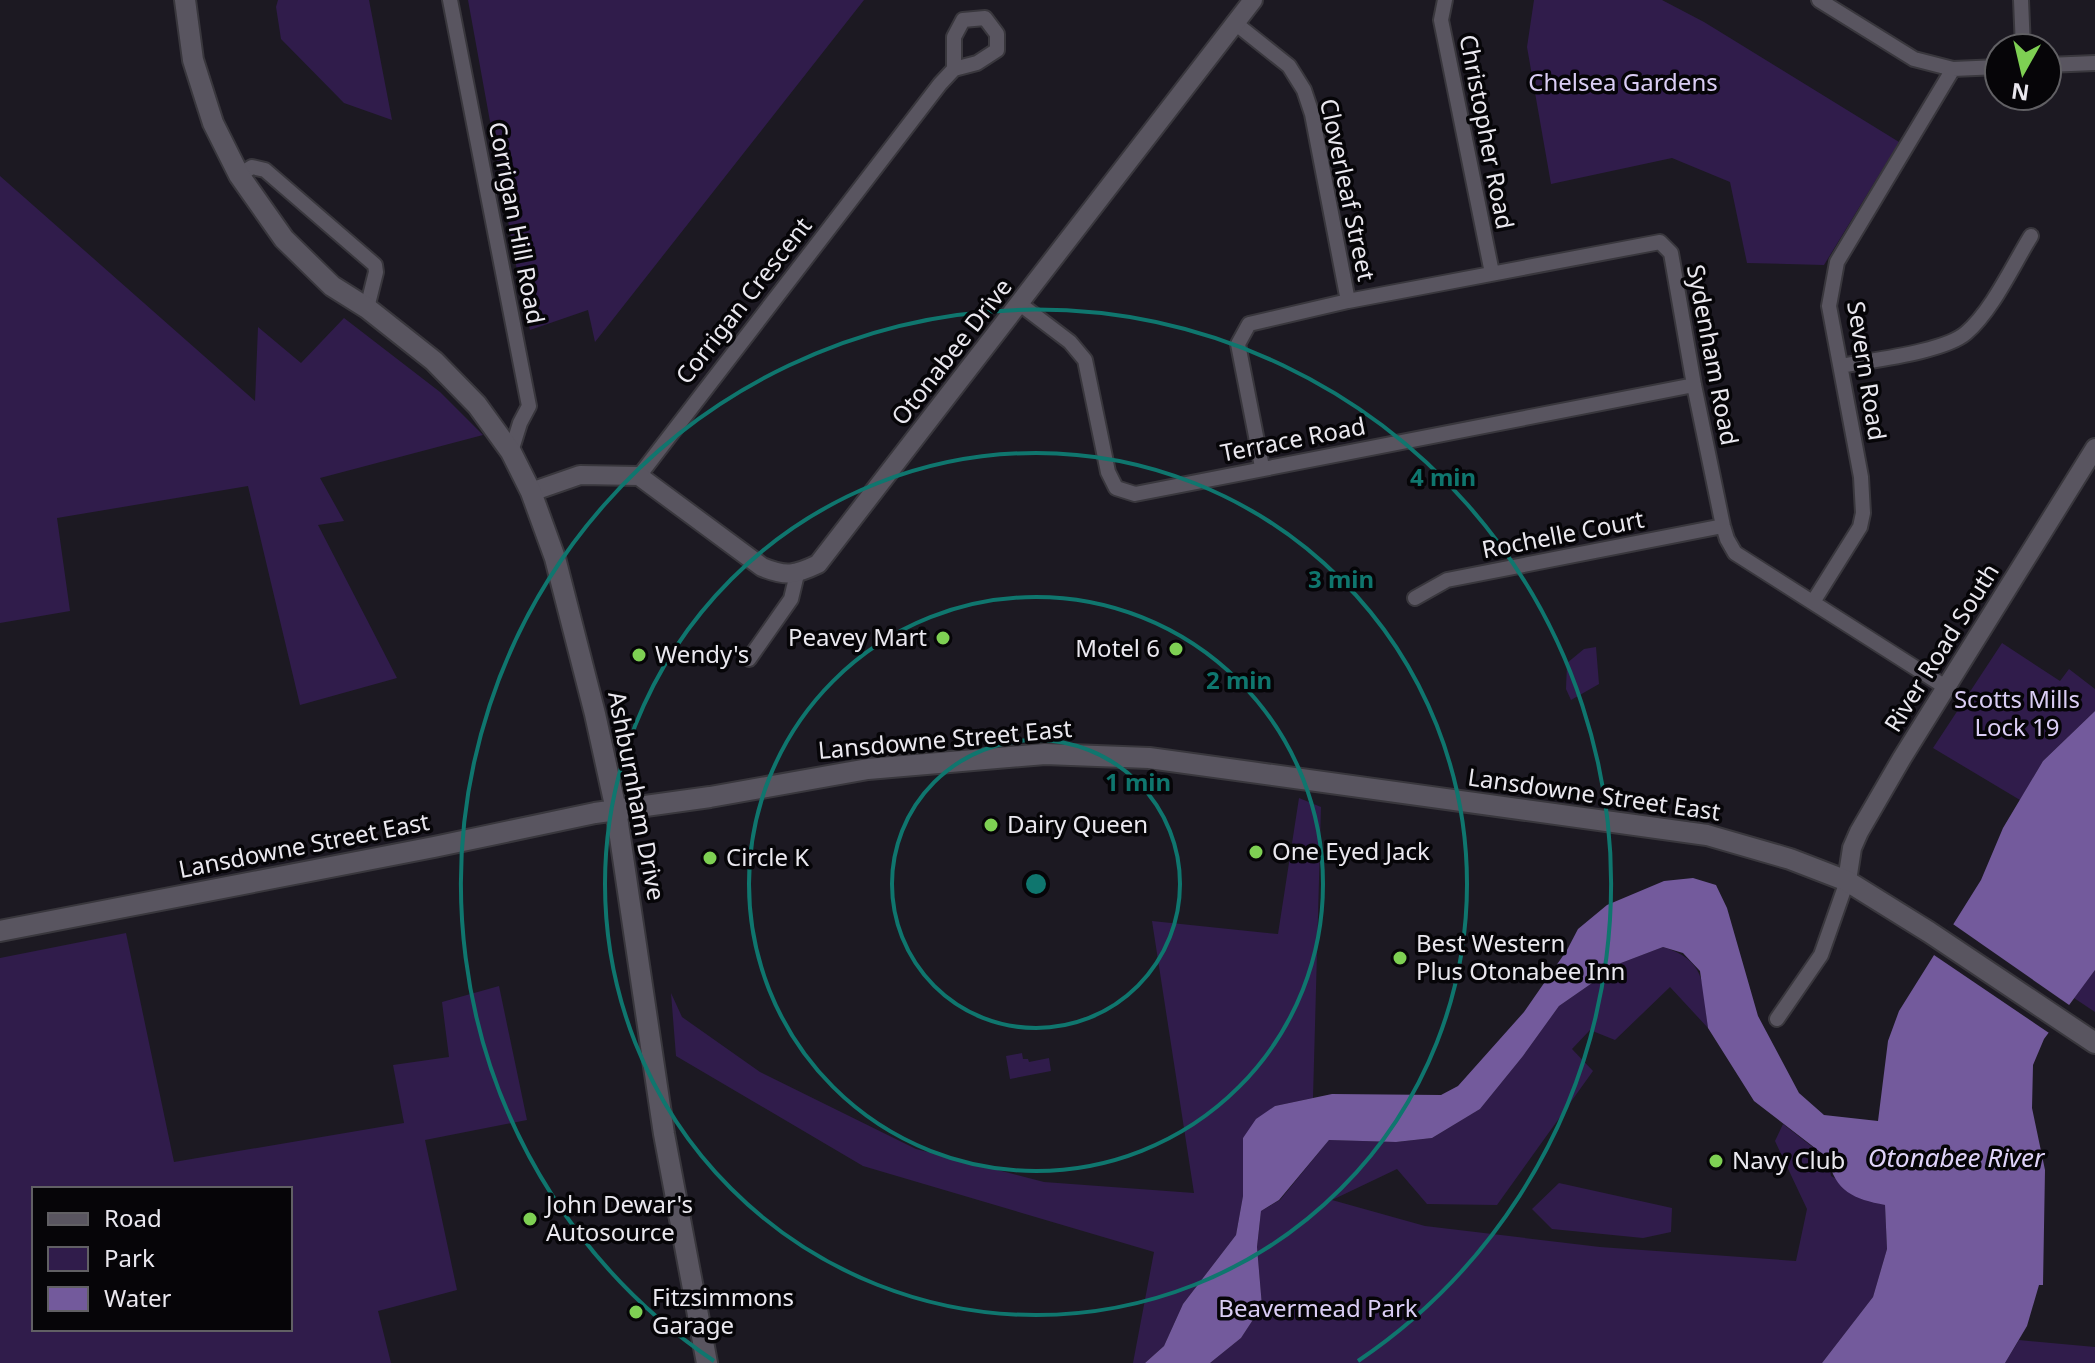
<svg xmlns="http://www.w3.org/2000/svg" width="2095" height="1363" font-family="'Noto Sans',sans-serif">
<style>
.green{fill:#301c4b;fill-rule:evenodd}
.water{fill:#735a9c}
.pier{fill:#1c1922}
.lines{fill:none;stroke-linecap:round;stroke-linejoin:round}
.minor-casing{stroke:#39373d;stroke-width:18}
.tertiary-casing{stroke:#39373d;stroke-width:22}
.secondary-casing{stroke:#39373d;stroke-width:24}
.minor{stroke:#595560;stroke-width:14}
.tertiary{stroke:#595560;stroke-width:18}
.secondary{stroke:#595560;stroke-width:20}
.ring{fill:none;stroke:#0f766e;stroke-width:4}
.poi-dot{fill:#7ed053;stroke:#060508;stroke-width:3}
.labels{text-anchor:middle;stroke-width:7;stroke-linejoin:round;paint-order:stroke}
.park-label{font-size:24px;fill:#dacdf4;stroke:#060508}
.street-label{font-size:24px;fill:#eae8ef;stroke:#060508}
.poi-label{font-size:24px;fill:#eae8ef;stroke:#060508;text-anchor:start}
.water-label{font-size:26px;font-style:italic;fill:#dfd3f9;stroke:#060508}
.centre{fill:#0f766e;stroke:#060508;stroke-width:4}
.ring-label{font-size:24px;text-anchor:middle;font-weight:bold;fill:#0f766e;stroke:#060508;stroke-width:7;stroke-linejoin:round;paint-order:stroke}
</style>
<rect width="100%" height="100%" fill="#1c1922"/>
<path class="green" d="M278,0H369L392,120L344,103L281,39L276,7Z
M468,0H864L595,342L588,310L530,330L520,287Z
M1534,0H1662L1704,22L1899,142L1824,265L1747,263L1730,182L1672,158L1551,184L1527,47Z
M0,176L255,401L258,327L301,363L344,318L440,392L483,435L320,478L344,521L318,525L397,678L300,705L248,486L57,518L70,611L0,623Z
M2002,643L2060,681L2069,669L2095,689V711L2043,761L2020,800L1933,748Z
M1596,647L1599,684L1571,700L1566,689L1567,663L1584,649Z
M1299,798L1321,807L1313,1098L1275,1106L1243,1138V1196L1236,1235L1183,1304L1164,1346L1145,1363H1133L1154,1252L863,1166L676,1056L671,993L682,1017L760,1072L916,1149L1044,1182L1194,1193L1152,921L1278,934Z
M126,933L174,1162L404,1123L393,1065L449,1057L442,1002L499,986L527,1120L425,1140L457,1290L378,1311L391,1363H0V958ZM290,1189V1329H34V1189Z
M1663,947C1709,961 1702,987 1708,1028L1670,987L1615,1040L1590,1030L1572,1049L1593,1071L1497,1205L1427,1204L1397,1169L1332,1200L1425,1226L1600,1247L1796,1261L1807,1209L1775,1141L1783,1124L1828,1159L1831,1176L1885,1205L1887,1249L1873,1297L1822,1363H1210L1241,1338L1262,1306L1257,1247L1261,1211L1280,1200L1329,1140L1396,1142L1432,1138L1480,1109L1523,1056L1559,1006L1621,963Z
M2095,970V1012L2074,998Z
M1022,1053L1023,1059H1028L1029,1062L1049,1058L1051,1071L1010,1079L1006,1056Z
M1559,1183L1672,1208L1671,1232L1643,1238L1552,1229L1532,1209Z
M2019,1340L2095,1347V1363H2005Z"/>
<path class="water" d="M2095,711V970L2044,1039L2033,1065L2032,1108L2045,1170L2043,1285H2039L2027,1326L2005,1363H1822L1873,1297L1887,1249L1885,1205C1854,1199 1835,1192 1828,1158L1754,1101L1708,1028L1700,971L1683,953L1663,947L1621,963L1559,1006L1523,1056L1480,1109L1432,1138L1396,1142L1329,1140L1279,1200L1261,1211L1257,1247L1262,1306L1241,1338L1210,1363H1145L1164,1346L1183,1304L1236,1235L1243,1196V1138L1256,1119L1275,1106L1332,1094L1441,1095L1458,1086L1524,1012L1567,950L1578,929L1607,905L1664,881L1693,878L1716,885L1727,908L1758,1016L1799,1093L1824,1115L1878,1121L1888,1041L1899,1011L1981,880L2003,828L2043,761Z"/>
<path class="pier" d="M1950,922L2072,1007L2052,1035L1931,953Z"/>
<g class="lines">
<defs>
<path id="minor" d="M450,0L529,406L520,423L511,452
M1445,0L1441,20L1492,273
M1819,0L1914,59L1953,69L1999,67
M2021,0L2023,48
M1235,23L1289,66L1304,90L1312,114L1348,301
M2047,65L2095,63
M239,175L252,167L265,170L375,265L376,272L367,308
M1020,304L1070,342L1085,360L1108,472L1116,488L1135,494L1694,385
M1841,366C1872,360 1944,352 1966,333C1992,311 2013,265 2031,236
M1262,467L1238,344L1249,324L1348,301L1660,242L1671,253L1694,385L1723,526L1727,539L1735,553L1947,688
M639,476L940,84L954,69L977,63L997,50V34L985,18L963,20L954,37V69
M1415,598L1447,580L1723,526
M1813,602L1860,527L1863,513L1861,477L1829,306L1837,262L1953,69
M749,659L791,599L797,574
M1777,1019L1821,955L1847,881"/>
<path id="tertiary" d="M531,492L580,475L639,476L762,567C786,577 795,575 818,564L1253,0
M1847,881L1852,848L1859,832L1902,758L2095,448"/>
<path id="secondary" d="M185,0L193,60L213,123L239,175L284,239L332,286L367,308L434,361L477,405L511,452L531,492L555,558L595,714L616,810L664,1134L707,1363
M0,931L434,847L595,813L710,797L868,769L1045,754L1149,758L1707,835L1790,859L1847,881L1929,932L2095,1043"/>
</defs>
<use href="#minor" class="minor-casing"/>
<use href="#tertiary" class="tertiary-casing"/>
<use href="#secondary" class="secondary-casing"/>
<use href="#minor" class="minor"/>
<use href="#tertiary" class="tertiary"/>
<use href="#secondary" class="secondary"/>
</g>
<g class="ring">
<circle cx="1036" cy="884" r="144"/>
<circle cx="1036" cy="884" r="287"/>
<circle cx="1036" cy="884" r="431"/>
<path d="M714 1361A575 575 0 1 1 1358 1361"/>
</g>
<g class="poi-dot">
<circle cx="943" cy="638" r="8"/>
<circle cx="1176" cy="649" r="8"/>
<circle cx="639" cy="655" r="8"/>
<circle cx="991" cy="825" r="8"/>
<circle cx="1256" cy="852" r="8"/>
<circle cx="710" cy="858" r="8"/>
<circle cx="1400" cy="958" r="8"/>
<circle cx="1716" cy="1161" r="8"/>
<circle cx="530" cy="1219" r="8"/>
<circle cx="636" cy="1312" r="8"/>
</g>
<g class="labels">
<g class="park-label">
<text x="1623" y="91">Chelsea Gardens</text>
<text x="2017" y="708">Scotts Mills<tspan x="2017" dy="28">Lock 19</tspan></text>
<text x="1318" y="1317">Beavermead Park</text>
</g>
<g class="street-label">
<text transform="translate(1486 132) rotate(79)" y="8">Christopher Road</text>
<text transform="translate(1347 190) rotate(78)" y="8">Cloverleaf Street</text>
<text transform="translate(516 223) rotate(79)" y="8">Corrigan Hill Road</text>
<text transform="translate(744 301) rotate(-52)" y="8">Corrigan Crescent</text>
<text transform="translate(952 352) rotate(-52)" y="8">Otonabee Drive</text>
<text transform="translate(1712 355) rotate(79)" y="8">Sydenham Road</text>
<text transform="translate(1866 371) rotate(81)" y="8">Severn Road</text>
<text transform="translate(1293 440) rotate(-11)" y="8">Terrace Road</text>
<text transform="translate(1563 535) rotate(-11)" y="8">Rochelle Court</text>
<text transform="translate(1942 648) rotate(-58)" y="8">River Road South</text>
<text transform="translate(945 740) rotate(-5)" y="8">Lansdowne Street East</text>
<text transform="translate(1594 795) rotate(8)" y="8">Lansdowne Street East</text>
<text transform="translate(636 796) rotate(79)" y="8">Ashburnham Drive</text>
<text transform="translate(304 846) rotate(-11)" y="8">Lansdowne Street East</text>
</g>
<g class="poi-label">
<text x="927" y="646" text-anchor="end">Peavey Mart</text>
<text x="1160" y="657" text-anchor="end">Motel 6</text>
<text x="655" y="663">Wendy's</text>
<text x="1007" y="833">Dairy Queen</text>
<text x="1272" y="860">One Eyed Jack</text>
<text x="726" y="866">Circle K</text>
<text x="1416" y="952">Best Western<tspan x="1416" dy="28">Plus Otonabee Inn</tspan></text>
<text x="1732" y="1169">Navy Club</text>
<text x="546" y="1213">John Dewar's<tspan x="546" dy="28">Autosource</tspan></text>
<text x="652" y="1306">Fitzsimmons<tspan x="652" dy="28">Garage</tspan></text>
</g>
<g class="water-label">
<text x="1956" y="1167">Otonabee River</text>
</g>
</g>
<circle cx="1036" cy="884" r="12" class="centre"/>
<g class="ring-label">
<text x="1443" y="486">4 min</text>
<text x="1341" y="588">3 min</text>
<text x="1239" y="689">2 min</text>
<text x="1138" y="791">1 min</text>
</g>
<rect x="32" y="1187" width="260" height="144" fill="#060508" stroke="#616064" stroke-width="2"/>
<rect x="48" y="1213" width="40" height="12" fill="#595560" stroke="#616064" stroke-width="2"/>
<text x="104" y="1227" font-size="24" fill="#eae8ef">Road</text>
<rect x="48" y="1247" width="40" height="24" fill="#301c4b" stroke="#616064" stroke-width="2"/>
<text x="104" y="1267" font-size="24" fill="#eae8ef">Park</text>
<rect x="48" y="1287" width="40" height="24" fill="#735a9c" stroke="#616064" stroke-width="2"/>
<text x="104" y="1307" font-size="24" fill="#eae8ef">Water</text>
<g transform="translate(2023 72) rotate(188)"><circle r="38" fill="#060508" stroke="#616064" stroke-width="2"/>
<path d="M0-6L14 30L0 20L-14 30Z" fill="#7ed053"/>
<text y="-12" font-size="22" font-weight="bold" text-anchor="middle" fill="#eae8ef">N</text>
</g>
</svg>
